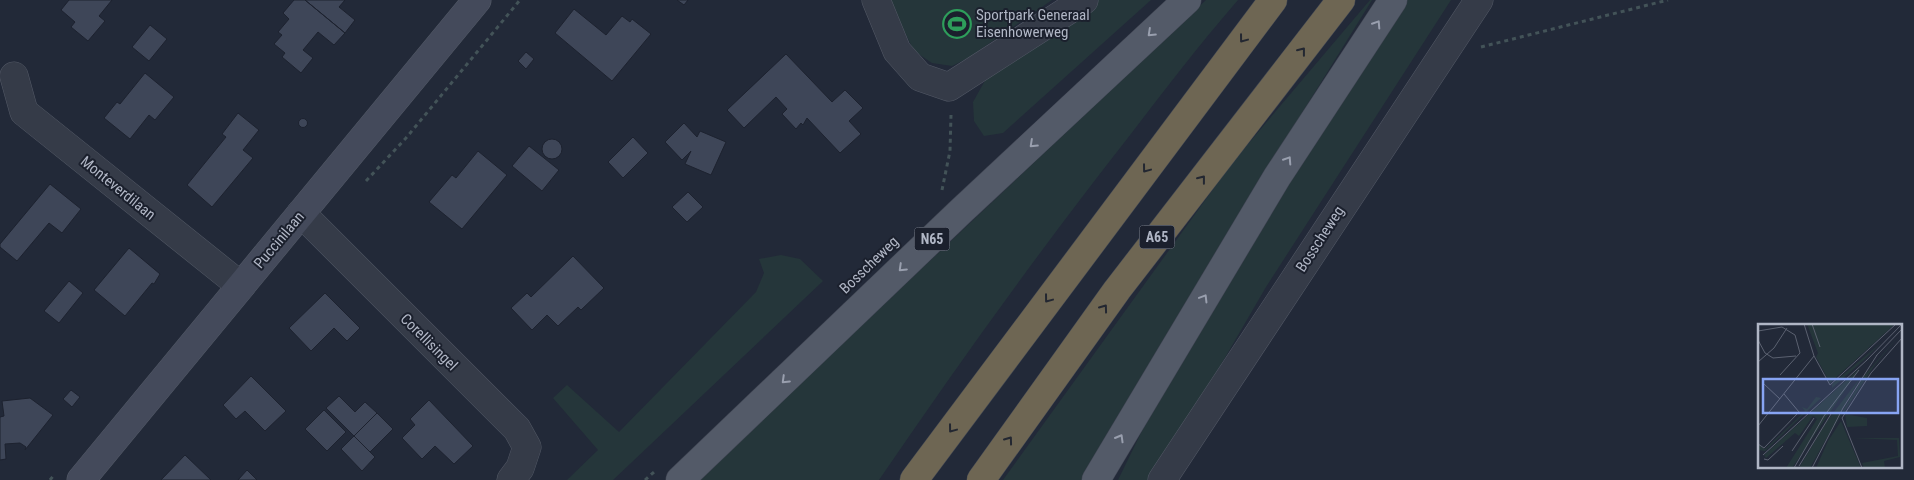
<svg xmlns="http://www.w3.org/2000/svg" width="1914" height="480" font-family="'Roboto Condensed',sans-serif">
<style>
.green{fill:#25363a}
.building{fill:#3e4658;stroke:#1d222f}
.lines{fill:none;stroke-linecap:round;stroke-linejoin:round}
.street-casing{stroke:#535966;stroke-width:29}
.secondary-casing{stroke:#535966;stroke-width:29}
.primary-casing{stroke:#3f4452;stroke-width:29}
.highway-casing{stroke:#404653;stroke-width:29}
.path{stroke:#435358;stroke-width:3;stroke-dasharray:4 4;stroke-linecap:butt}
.street{stroke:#353b48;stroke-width:28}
.secondary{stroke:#444a5b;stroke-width:28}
.primary{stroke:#535a68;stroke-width:28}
.highway{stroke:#6e6653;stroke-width:28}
.oneway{stroke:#999fae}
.oneway2{stroke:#232731}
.labels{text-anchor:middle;stroke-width:4;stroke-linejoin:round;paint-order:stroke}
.shield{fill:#1b202d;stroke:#838997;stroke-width:1}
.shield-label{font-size:14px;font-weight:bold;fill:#b0b6c5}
.poi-label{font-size:15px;fill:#b0b6c5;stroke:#1b202d;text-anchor:start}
.street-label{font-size:15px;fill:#b0b6c5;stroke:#1b202d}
.inset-road{fill:none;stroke:#5b6170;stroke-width:1}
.view{fill:#87a4f3;fill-opacity:0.15;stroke:#87a4f3;stroke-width:2.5}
.inset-edge{fill:none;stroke:#b0b6c5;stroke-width:2.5}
</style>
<rect width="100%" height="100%" fill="#222938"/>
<path class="green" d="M889,0H1052L968,58L952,66L932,63L914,51Z
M1095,0H1151L1003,133L984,136L974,121L973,102L987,77Z
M1206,0H1238C1199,45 1163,92 1127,139C1040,250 958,364 879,480H698Z
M1370,0H1372L1237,218L1082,480H1003L1232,163Z
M1401,0H1451L1266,287L1154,480H1118L1161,392Z
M781,255L800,259L823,281L613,480H567L598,450L553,398L567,385L619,432L756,292L764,273L759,259Z"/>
<path class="building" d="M69,0H112L99,16L105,21L88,41L71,27L75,22L61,10Z
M294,0H305L345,33L334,45L318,32L303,50L313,58L301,73L282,57L285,53L274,44L282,35L278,32L289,19L283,13Z
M305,0H345L339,7L355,20L345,33Z
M677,0H688L684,5Z
M574,9L606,35L622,16L630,22L632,19L651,34L612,81L555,33Z
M150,25L167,39L149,61L132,47Z
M526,52L534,59L526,69L518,61Z
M786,54L832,102L845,90L863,108L849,121L861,134L840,153L807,118L803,125L801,123L796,129L782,114L787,109L776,97L744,128L727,110Z
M145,73L174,97L155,120L149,115L130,139L104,118L117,102L120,104Z
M238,113L259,130L243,150L253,158L212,207L187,185L226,137L222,134Z
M298.5 123a4.5 4.5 0 1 1 9 0a4.5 4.5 0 1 1-9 0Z
M684,123L697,137L700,131L726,142L711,175L685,164L691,151L682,160L665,142Z
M633,137L648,153L623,178L608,162Z
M542 149a10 10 0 1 1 20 0a10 10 0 1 1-20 0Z
M529,146L559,170L542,191L512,166Z
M478,151L507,175L462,229L429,202L452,175L456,178Z
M50,184L81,209L62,233L49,223L17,261L0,247V244Z
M688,192L703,207L687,222L672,207Z
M129,248L160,274L154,284L152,283L125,316L94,290Z
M573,256L604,288L581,310L578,307L558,326L547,315L532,330L511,308L527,293L531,297Z
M69,281L83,293L59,323L44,311Z
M325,293L360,328L347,341L334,328L311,351L289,328Z
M251,376L286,411L265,431L245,411L236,419L223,405Z
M71,390L80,397L72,407L63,399Z
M339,396L355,412L365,402L377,413L354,436L326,408Z
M30,398L53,415L25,450L26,447L20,443L5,444L6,459L0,460V417L4,416L2,401Z
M429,400L473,446L454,464L435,446L422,459L402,438L415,425L410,419Z
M324,410L346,432L327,451L305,429Z
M377,413L393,429L370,452L354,436Z
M354,436L375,457L362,471L341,449Z
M185,455L211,480H161Z
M247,470L257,480H238Z"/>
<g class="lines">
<defs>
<path id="street" d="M876,0L897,51L920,77L949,87L1084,0
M14,76L24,112L241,286
M301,213L517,429L527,447L520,468L511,480
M1162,480L1479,0"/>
<path id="secondary" d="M81,480L477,0"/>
<path id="primary" d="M680,480L959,213L1187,0
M1096,480L1277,177L1393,0"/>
<path id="highway" d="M914,480L1273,0
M981,480L1117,290L1341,0"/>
</defs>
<use href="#street" class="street-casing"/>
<use href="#secondary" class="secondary-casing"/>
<use href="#primary" class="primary-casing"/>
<use href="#highway" class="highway-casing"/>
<path class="path" d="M1481,47L1668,0
M366,181L406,138L520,0
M942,190L950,151L951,115
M50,480L54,475
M645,480L654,472"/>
<use href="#street" class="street"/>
<use href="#secondary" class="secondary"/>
<use href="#primary" class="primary"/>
<use href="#highway" class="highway"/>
</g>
<defs><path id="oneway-chevron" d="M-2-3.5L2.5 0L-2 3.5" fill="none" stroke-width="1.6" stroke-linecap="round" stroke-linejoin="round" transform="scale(1.25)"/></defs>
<g class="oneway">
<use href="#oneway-chevron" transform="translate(1377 24) rotate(-57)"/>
<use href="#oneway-chevron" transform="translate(1151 33) rotate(137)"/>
<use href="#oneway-chevron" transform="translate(1033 144) rotate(137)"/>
<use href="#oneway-chevron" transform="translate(1288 160) rotate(-57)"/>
<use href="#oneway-chevron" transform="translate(902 268) rotate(136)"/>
<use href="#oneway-chevron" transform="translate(1204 298) rotate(-59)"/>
<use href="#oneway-chevron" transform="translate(785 380) rotate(136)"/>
<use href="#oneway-chevron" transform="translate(1120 438) rotate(-60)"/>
</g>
<g class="oneway2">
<use href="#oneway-chevron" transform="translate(1243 39) rotate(127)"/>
<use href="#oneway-chevron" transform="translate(1302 51) rotate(-52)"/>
<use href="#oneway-chevron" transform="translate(1146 169) rotate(127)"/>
<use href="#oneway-chevron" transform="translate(1202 179) rotate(-52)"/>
<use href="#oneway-chevron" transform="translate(1048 299) rotate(127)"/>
<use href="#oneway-chevron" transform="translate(1104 308) rotate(-54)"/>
<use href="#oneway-chevron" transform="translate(952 429) rotate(127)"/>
<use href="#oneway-chevron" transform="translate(1009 440) rotate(-54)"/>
</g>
<defs>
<symbol id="stadium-ring" viewBox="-11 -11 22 22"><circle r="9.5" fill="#1b202d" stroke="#2e9e5b" stroke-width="1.5"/><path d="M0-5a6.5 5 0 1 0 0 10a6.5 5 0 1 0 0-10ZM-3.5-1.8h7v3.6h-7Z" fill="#2e9e5b"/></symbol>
</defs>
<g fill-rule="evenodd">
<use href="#stadium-ring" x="941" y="8" width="32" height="32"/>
</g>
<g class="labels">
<g class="shield">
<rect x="1139.5" y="225.5" width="35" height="23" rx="4"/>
<rect x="914.5" y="227.5" width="35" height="23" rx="4"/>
</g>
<g class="shield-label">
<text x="1157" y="242">A65</text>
<text x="932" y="244">N65</text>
</g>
<g class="poi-label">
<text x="976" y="20">Sportpark Generaal<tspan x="976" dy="17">Eisenhowerweg</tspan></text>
</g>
<g class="street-label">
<text transform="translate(118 188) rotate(39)" y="5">Monteverdilaan</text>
<text transform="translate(1320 239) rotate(-57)" y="5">Bosscheweg</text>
<text transform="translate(279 240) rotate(-50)" y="5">Puccinilaan</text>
<text transform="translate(869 265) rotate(-44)" y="5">Bosscheweg</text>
<text transform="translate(429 342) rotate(45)" y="5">Corellisingel</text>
</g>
</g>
<g transform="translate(1758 324)">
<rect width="144" height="144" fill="#222938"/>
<path d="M49,0H137L72,59L58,33L60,29L66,45ZM144,8L116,42L70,112L106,52ZM124,18L105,37L74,64V60ZM102,44L34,144H28L59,95L55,92L41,112L37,109L8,134L6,131ZM102,54L52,144H41L69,97ZM58,73L63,74L7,127L0,126V121L7,125L47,87L44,83L49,85ZM87,90L109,94V102L89,103ZM83,97L103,144H58L70,117ZM94,114H141L142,133L126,137L127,144H106L104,139L140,132L139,116Z" fill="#25363a"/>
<path class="inset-road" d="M46,0L56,32M54,0L62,23M0,7L24,3L37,11L42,29L22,51M0,16L7,29L15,34L38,32M56,32L72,61L138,0M118,32L144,5M108,37L144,0M0,38L16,24L29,4M6,60L22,75M0,102L56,32M0,120L6,124L41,88L26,70M34,127L56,94M5,131L109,36M6,135L10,136L25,122M41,142L73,90M36,144L66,92L101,46M54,144L85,84L119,31M104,144L84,94L113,49L144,14"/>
<path class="view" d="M5,55H140V89H5Z"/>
<rect width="144" height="144" class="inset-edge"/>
</g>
</svg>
